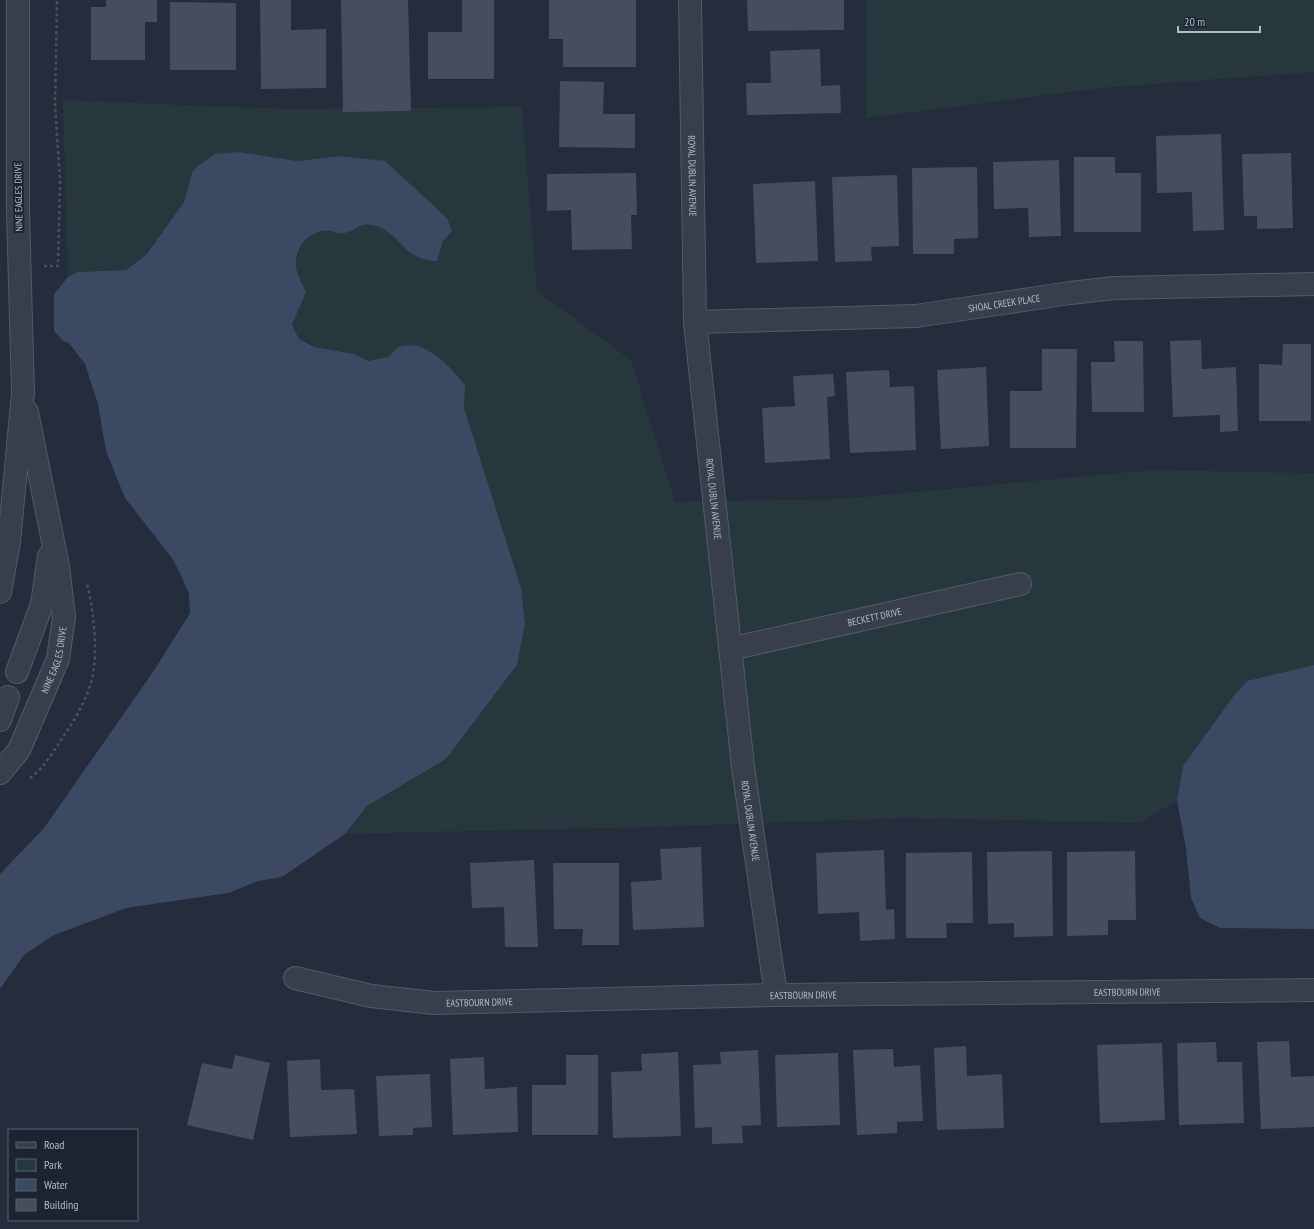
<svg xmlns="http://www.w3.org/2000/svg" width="1314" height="1229" font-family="'PT Sans Narrow',sans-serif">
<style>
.green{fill:#27383c}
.water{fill:#3b4963}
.building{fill:#464e5e}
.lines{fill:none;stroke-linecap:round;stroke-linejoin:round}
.minor-casing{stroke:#535a66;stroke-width:24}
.path{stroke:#445559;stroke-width:2.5;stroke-dasharray:3 3;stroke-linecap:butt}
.minor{stroke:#383f4b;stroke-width:22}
.labels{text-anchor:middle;stroke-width:4;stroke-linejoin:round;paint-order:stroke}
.street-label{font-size:10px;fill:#b4bac6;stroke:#1d2430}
</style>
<rect width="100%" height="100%" fill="#252c3b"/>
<path class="green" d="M867,0H1314V72L1101,88L866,118Z
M63,100L290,109L522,107L537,291L631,360L675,502L838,499L1152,470L1314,473V665L1247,681L1235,694L1183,766L1177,800L1140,823L908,818L651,827L345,834L367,806L446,759L517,665L525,624L521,588L464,408L465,385L448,365L431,352L398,347L388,357L368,361L354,354L314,347L299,339L292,325L306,292L295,264L300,248L307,237L323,231L344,233L360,224L372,225L390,231L401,245L437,261L443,241L452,231L447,218L340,156L297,161L239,152L193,170L184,202L147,254L126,270L79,272L68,277Z"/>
<path class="water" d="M239,152L297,161L340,156L385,161L447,218L452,231L443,241L437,261C399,259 402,232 373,225C358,222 356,231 344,233C338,234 330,230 323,231C307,233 296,248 296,263C295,271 303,284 306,292L292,325L299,339L314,347L354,354L368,361L388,357L398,347C404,346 412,345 417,346C438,352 452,369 465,385L464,408L521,588L525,624L517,665L446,759L367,806L345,834L282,877L258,881L228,893L126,908L54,935L24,955L0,989V874L44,828L153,672L190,613L189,594L180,573L172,558L125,498L106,451L98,404L85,364L69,343L63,341L54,331V294L68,277L78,272L126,270L147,254L184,202L193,170L215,154Z
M1314,665V929L1220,928L1200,918L1191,898L1186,849L1177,800L1183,766L1235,694L1247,681Z"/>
<path class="building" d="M106,0H157V22H145V60H91V7H106Z
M260,0H291V30L326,29V88L261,89Z
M341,0H408L411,111L343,112Z
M462,0H494V79H428V32H462Z
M549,0H636V67H563V39H549Z
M747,0H844V30L748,31Z
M170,2L236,3V70H170Z
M820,49L821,86L840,85L841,113L747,115L746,83H771L770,51Z
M560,81L604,82L603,114H635V148L559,147Z
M1221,134L1224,230L1193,231L1192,192L1157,193L1156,136Z
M1291,153L1293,228L1257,229V216H1244L1242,154Z
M1074,157H1115V173H1141V232H1074Z
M1059,160L1061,236L1029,237L1028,208L994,209L993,162Z
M977,167L978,238L954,239V254H913L912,168Z
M636,173L637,215H631L632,249L572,250L571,210L547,211V174Z
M897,175L899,246L871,247L872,261L835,262L832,177Z
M815,181L818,261L756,263L753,184Z
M1201,340L1202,369L1236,367L1238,431L1220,432V415L1173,417L1170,341Z
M1114,341H1143L1144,412H1092L1091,362H1115Z
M1283,344H1311V421H1259V364L1282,365Z
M1042,349H1077L1076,448H1010V391H1042Z
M986,367L989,446L941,449L937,370Z
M889,370L890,387L914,386L916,450L850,453L846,372Z
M833,374L835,396L827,397L830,459L765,463L762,408L795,406L793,376Z
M701,847L704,927L633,930L631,882L662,880L660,849Z
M884,850L886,910L894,909L895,939L860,941L859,912L818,914L816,853Z
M1052,851L1053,936L1014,937V923L988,924L987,852Z
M1135,851L1136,920H1108V935L1067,936V852Z
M972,852L973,923H946L947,938H906V853Z
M534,860L538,947H505L504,907L472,908L470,863Z
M553,863H619V945H582L583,929H554Z
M1289,1041L1291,1077L1314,1076V1127L1261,1129L1257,1042Z
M1216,1042L1217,1062H1242L1244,1123L1179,1125L1177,1043Z
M1162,1043L1165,1120L1100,1123L1097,1045Z
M966,1046L967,1076L1002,1074L1004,1128L937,1130L934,1048Z
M893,1049L894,1067L920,1065L923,1121L897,1122V1133L857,1135L853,1050Z
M758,1050L761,1125L742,1126L743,1143L712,1144V1127L695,1128L693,1065L721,1064L720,1052Z
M678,1052L681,1136L613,1138L611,1072L642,1071L641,1054Z
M838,1053L840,1125L777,1127L775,1055Z
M235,1055L270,1063L253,1140L187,1125L202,1063L232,1069Z
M566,1055H598V1135H532V1085H566Z
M484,1057L485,1089L517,1087L518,1132L453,1135L450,1059Z
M320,1059L321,1090L354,1089L357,1134L290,1137L287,1061Z
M430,1074L432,1127L413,1128V1135L379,1136L376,1076Z"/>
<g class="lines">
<defs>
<g id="minor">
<path id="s1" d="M690,0L695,322L743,767L776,995"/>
<path id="s2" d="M695,322L916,316L1070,293L1114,288L1314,284"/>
<path d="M0,592L9,542L23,393L18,212V0"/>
<path id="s3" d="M730,649L1020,584"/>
<path d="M17,672L42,604L49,556"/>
<path d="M0,720L8,697"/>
<path id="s4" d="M0,773L19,750L58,659L64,617L58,566L27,412"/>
<path id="s5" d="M295,978L371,996L434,1003L776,995L1314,990"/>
</g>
</defs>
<use href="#minor" class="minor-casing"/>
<path class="path" d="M44,266H58L60,180L55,106L57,0
M30,778C42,770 51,755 59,743C71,726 82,708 89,689C100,659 94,614 87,583"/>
<use href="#minor" class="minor"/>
</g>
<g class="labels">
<g class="street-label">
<text dy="4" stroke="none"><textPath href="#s1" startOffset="176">ROYAL DUBLIN AVENUE</textPath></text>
<text transform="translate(18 197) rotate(-91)" y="4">NINE EAGLES DRIVE</text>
<text dy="4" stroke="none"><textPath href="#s2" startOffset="310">SHOAL CREEK PLACE</textPath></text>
<text dy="4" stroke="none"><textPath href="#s1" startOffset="500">ROYAL DUBLIN AVENUE</textPath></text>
<text dy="4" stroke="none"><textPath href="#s3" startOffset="148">BECKETT DRIVE</textPath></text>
<text dy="4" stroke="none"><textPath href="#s4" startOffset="127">NINE EAGLES DRIVE</textPath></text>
<text dy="4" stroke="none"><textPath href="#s1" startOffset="824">ROYAL DUBLIN AVENUE</textPath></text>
<text dy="4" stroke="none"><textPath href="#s5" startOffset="835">EASTBOURN DRIVE</textPath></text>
<text dy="4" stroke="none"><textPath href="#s5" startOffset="511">EASTBOURN DRIVE</textPath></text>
<text dy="4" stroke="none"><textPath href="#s5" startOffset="187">EASTBOURN DRIVE</textPath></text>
</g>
</g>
<rect x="8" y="1129" width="130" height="92" fill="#1d2430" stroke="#59606c"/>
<rect x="16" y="1142" width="20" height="6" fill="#383f4b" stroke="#59606c"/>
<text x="44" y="1149" font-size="12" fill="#b4bac6">Road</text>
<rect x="16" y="1159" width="20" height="12" fill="#27383c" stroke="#59606c"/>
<text x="44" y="1169" font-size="12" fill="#b4bac6">Park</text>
<rect x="16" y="1179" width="20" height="12" fill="#3b4963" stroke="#59606c"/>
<text x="44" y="1189" font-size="12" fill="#b4bac6">Water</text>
<rect x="16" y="1199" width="20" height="12" fill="#464e5e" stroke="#59606c"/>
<text x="44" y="1209" font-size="12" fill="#b4bac6">Building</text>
<path d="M1178 26v6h82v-6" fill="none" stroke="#b4bac6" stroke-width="2"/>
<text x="1184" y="26" font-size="12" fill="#b4bac6" stroke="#1d2430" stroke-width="3" paint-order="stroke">20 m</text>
</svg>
